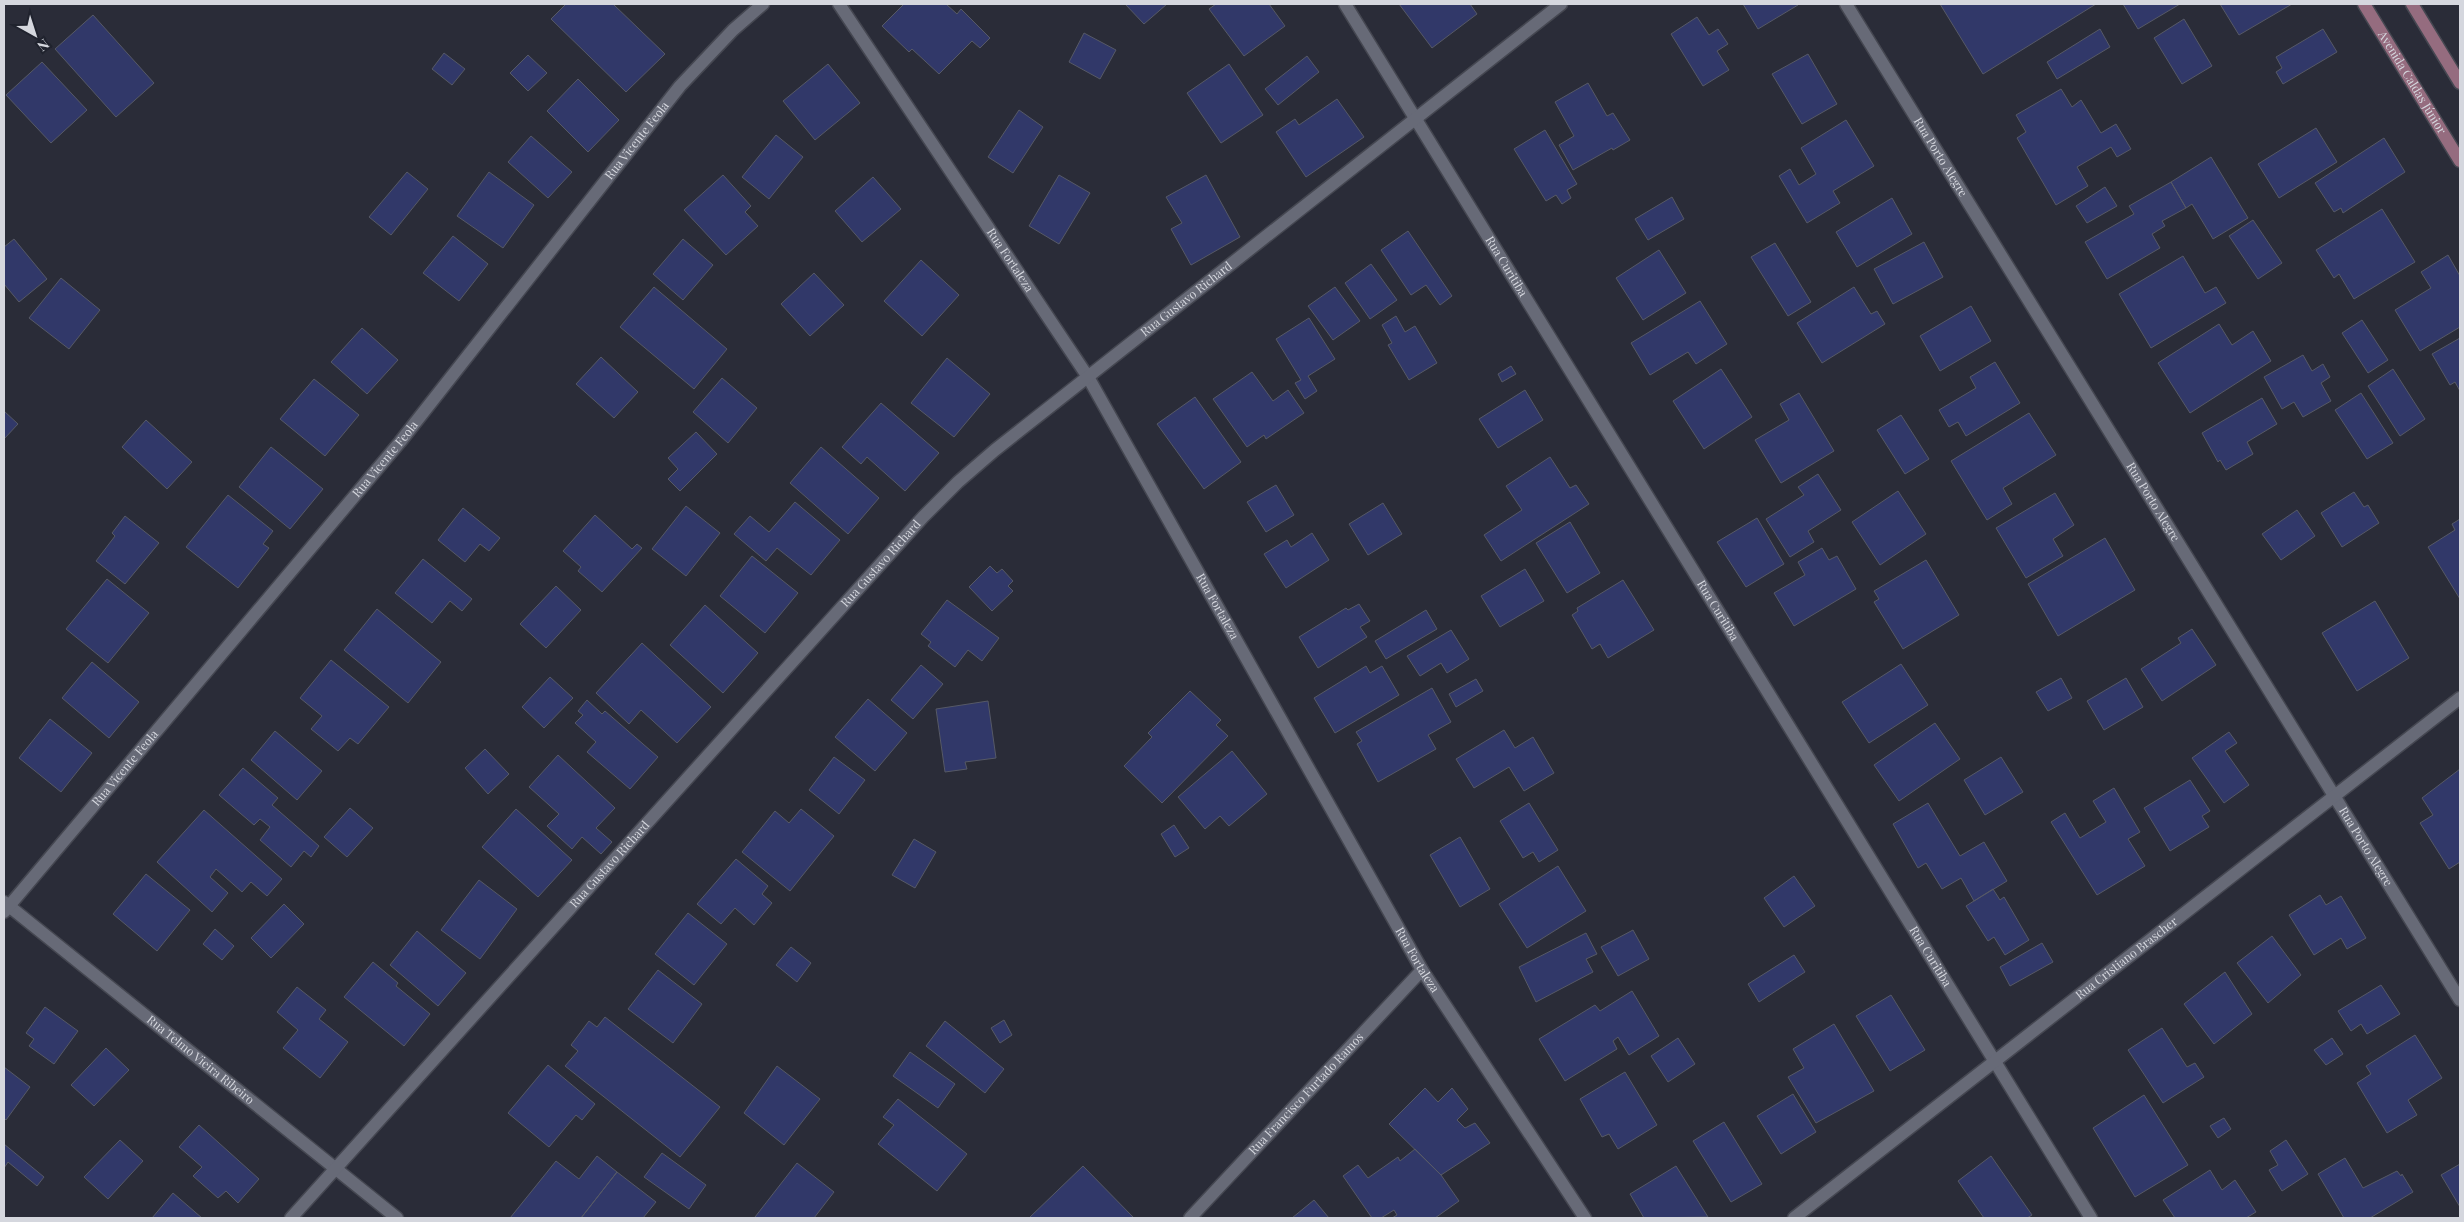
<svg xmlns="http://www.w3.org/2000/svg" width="2464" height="1222" font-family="'Playfair Display',serif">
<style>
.building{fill:#313869;stroke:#565966}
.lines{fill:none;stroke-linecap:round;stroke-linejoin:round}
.minor-casing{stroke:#454751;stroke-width:15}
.secondary-casing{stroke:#454751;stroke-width:15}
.minor{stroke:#676a77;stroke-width:12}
.secondary{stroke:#956c7f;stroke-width:12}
.labels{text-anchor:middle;stroke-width:4.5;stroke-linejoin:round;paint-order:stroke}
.street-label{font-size:12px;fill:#d5d7de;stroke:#20232e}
</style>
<rect width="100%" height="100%" fill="#2a2c38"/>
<path class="building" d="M566,4H613L665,54L626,92L551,19Z
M904,4H946L957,14L961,9L990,38L980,48L972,41L939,74L912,49L909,52L882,26Z
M1125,4H1167L1144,24Z
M1216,4H1269L1285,26L1244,56L1209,9Z
M1399,4H1470L1477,14L1432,48Z
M1743,4H1797L1798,5L1758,29Z
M1940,4H2096L1983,74Z
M2123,4H2180L2138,29Z
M2220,4H2292L2239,35Z
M93,15L154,83L116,117L55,49Z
M1697,17L1709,35L1718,29L1728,44L1717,51L1729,70L1703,86L1671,34Z
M2184,19L2212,66L2182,84L2154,38Z
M2100,29L2110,47L2057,79L2047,62Z
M2323,29L2337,52L2283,84L2276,72L2282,68L2276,57Z
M1084,33L1116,50L1100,79L1069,62Z
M444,53L465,69L452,85L432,69Z
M1808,54L1837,104L1802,124L1772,74Z
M528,55L547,73L528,91L510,73Z
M1307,56L1319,72L1278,105L1265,89Z
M42,62L87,110L51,143L6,95Z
M828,64L860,103L815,140L783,101Z
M1229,64L1263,115L1221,143L1187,93Z
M578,79L619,120L588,152L547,111Z
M1588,83L1607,116L1613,113L1630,140L1613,150L1612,148L1573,170L1559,145L1574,136L1555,102Z
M2061,89L2072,107L2081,100L2101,133L2116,124L2131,149L2117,157L2111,147L2077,167L2088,186L2056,205L2017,138L2026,132L2016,115Z
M1337,99L1364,137L1306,177L1276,132L1295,119L1299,125Z
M1019,110L1043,127L1013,173L988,157Z
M1846,120L1874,166L1833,191L1840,203L1807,223L1779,176L1790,169L1799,185L1816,174L1801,148Z
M2316,128L2337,162L2279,198L2258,164Z
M1545,130L1577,184L1567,190L1571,198L1562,204L1556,195L1546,201L1514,149Z
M776,135L803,157L769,199L742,177Z
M531,136L572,172L548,198L508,162Z
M2384,138L2405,172L2343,213L2341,208L2334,212L2315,183Z
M2211,157L2248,218L2213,239L2192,204L2186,208L2171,182Z
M407,172L428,189L391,235L369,217Z
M489,172L534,205L503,248L457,216Z
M723,175L751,206L745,212L758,226L726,255L684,210Z
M1059,175L1090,193L1059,244L1029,226Z
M1206,175L1240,237L1191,265L1171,229L1182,223L1166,197Z
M873,177L901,209L862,242L835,211Z
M2171,182L2186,208L2162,221L2165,226L2152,234L2160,248L2107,279L2085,242L2134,214L2129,206Z
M2105,187L2117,206L2087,223L2076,206Z
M1672,197L1684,219L1648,240L1635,219Z
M1892,198L1912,234L1857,267L1836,232Z
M2382,209L2415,262L2354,299L2339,274L2334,278L2316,250Z
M2253,220L2282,263L2258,279L2229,236Z
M1408,231L1452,296L1440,305L1426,285L1411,295L1381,250Z
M453,236L488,264L459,301L423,273Z
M14,239L47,279L19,302L4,284V247Z
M683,239L713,265L683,300L653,274Z
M1924,242L1943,277L1893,304L1874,269Z
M1775,243L1811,302L1788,316L1751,257Z
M1659,250L1686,293L1643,320L1616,278Z
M2448,255L2460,276V327L2420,351L2395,310L2431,288L2421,272Z
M2183,256L2205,293L2216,287L2226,303L2151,348L2119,294Z
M921,260L959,295L922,336L884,301Z
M1371,264L1397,300L1370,319L1345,283Z
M814,273L844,305L810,336L781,304Z
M61,278L100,310L69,349L29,318Z
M654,287L727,349L694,389L620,327Z
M1335,287L1360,321L1333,340L1308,306Z
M1854,287L1871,314L1877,311L1885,324L1822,363L1797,323Z
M1700,301L1727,344L1696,364L1688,352L1650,375L1631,343Z
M1971,306L1991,341L1940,371L1920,336Z
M1396,316L1405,332L1415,326L1437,363L1409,380L1388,345L1392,343L1382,325Z
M1309,318L1335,359L1308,376L1317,391L1305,399L1295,383L1301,380L1276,339Z
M2362,320L2388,360L2368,373L2342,333Z
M2219,324L2232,345L2253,331L2271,361L2190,413L2158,363Z
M362,328L398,360L367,394L331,362Z
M2460,338V391L2455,382L2450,385L2432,354Z
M2303,355L2312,371L2323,364L2330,377L2321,383L2331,401L2303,417L2294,402L2282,409L2264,377Z
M601,357L638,392L614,418L576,384Z
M947,358L990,394L954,437L911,403Z
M1995,362L2020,403L1966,436L1958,422L1949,427L1939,410L1976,388L1970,377Z
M1511,366L1516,374L1502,382L1498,374Z
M1721,369L1752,417L1704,449L1673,401Z
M2393,369L2425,419L2400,436L2368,386Z
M1252,372L1273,401L1288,390L1304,413L1266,439L1264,435L1247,447L1213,399Z
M722,378L757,408L728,443L693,412Z
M314,379L359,415L325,456L280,419Z
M1525,390L1543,420L1498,448L1479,419Z
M1799,393L1834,451L1781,483L1755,440L1789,420L1780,404Z
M2361,393L2393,443L2367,459L2335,410Z
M1195,397L1241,462L1204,489L1157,424Z
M2262,398L2277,424L2247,442L2253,454L2226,470L2220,460L2218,462L2202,433Z
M881,403L939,453L905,491L867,457L861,464L842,447Z
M4,411L18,424L4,439Z
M2029,413L2056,455L2003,488L2012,504L1987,520L1951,461Z
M1901,415L1929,459L1905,474L1877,430Z
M146,420L192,462L167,489L122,447Z
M696,432L717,454L680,491L668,479L678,469L668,458Z
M271,447L323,489L290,529L239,487Z
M821,447L879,498L848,534L790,483Z
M1550,457L1570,488L1576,485L1589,504L1501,561L1484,535L1522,510L1506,486Z
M1818,474L1841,510L1808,531L1814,542L1790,557L1766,519L1804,495L1798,487Z
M1276,485L1294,515L1266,532L1247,502Z
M1898,491L1926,534L1880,565L1852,522Z
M2354,492L2364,507L2368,505L2379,523L2342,547L2321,513Z
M2055,493L2074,525L2053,539L2063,556L2026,578L1996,528Z
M228,495L273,531L263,544L269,548L238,588L186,547Z
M795,502L840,540L811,575L777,548L766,561L734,534L750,516L769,532Z
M1383,503L1402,534L1368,555L1349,524Z
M686,506L720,533L686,576L652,549Z
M463,508L500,538L489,551L480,544L465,562L438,540Z
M2297,510L2315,536L2281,560L2262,534Z
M595,515L632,549L637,544L642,548L602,592L578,571L581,567L563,551Z
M125,516L159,543L125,584L96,561L115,536L112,533Z
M1757,518L1784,564L1746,587L1717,542Z
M2460,519V599L2428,547L2455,530L2452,524Z
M1570,522L1600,573L1567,593L1536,543Z
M1312,533L1329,560L1286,588L1264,554L1287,540L1291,547Z
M2105,538L2135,590L2058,636L2028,584Z
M1822,548L1829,560L1837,556L1856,589L1794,626L1774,593L1805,575L1798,562Z
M752,556L798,593L765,633L720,596Z
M423,559L472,599L462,611L450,601L432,623L395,593Z
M1926,560L1959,615L1903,649L1874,602L1879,599L1874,591Z
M990,566L997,573L1002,569L1013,581L1008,586L1013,591L992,611L969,587Z
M1525,569L1544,601L1500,627L1481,596Z
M107,579L149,613L108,663L66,629Z
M1623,580L1654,630L1608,658L1600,644L1592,649L1572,615L1578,611L1577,608Z
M556,586L581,610L546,648L520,624Z
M947,600L999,638L982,661L968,650L955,667L928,646L931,642L921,634Z
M2375,601L2409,658L2357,691L2322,633Z
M1359,604L1370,621L1360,627L1367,637L1318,668L1299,637L1346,608L1348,610Z
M705,605L758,653L723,693L670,645Z
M377,609L441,662L408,703L344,650Z
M1426,610L1437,629L1386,659L1375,641Z
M2192,629L2216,665L2162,701L2141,669L2181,643L2178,638Z
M1451,630L1469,659L1447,673L1441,663L1420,676L1407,656Z
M642,643L711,707L677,743L641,710L629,724L596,693Z
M331,660L389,707L358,744L350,738L338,751L311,729L322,716L300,698Z
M92,662L139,702L109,738L62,698Z
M1901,664L1928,705L1869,743L1842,702Z
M921,665L943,684L913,719L891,700Z
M1366,666L1370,673L1382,666L1399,695L1335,733L1314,698Z
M550,677L573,698L544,728L522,707Z
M2061,678L2072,698L2048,711L2036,692Z
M2126,678L2143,707L2104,730L2087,701Z
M1476,679L1483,691L1456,707L1449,694Z
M1432,688L1451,722L1428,735L1436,749L1378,782L1357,744L1362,741L1356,732Z
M1190,691L1221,720L1216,725L1228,736L1162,803L1124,766L1152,737L1148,733Z
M868,699L907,733L875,771L835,737Z
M587,700L602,714L605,711L658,757L630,789L587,752L596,742L575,723L583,715L578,711Z
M988,701L996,758L965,762L967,769L945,772L936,709Z
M50,719L92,753L61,792L19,758Z
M1935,723L1960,759L1899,801L1874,765Z
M1504,730L1515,748L1533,737L1554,773L1524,791L1509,767L1474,788L1456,759Z
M275,731L322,771L297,800L251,760Z
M2229,732L2237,743L2225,751L2249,785L2224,803L2192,758Z
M485,749L509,774L488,794L465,768Z
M1232,751L1267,794L1229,826L1220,816L1205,829L1178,797Z
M558,755L615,808L596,828L612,842L601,854L582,837L572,849L547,826L559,814L529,787Z
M834,757L865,780L839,814L809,790Z
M2001,757L2023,792L1985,815L1964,780Z
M243,768L278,798L272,805L319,846L311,857L304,851L291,867L260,840L270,827L260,819L254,825L219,795Z
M2460,769V862L2449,869L2420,823L2433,815L2422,798Z
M2190,780L2210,811L2202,816L2209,827L2170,851L2144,808Z
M2114,788L2140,832L2128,839L2145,866L2097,895L2051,822L2065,813L2080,838L2106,822L2093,801Z
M1529,803L1558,850L1539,862L1533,852L1523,858L1500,821Z
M1928,803L1960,856L1984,842L2007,881L1974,901L1961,878L1942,889L1926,863L1918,868L1893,824Z
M350,808L373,828L347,857L324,837Z
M516,809L572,860L538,897L482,847Z
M801,809L834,836L790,891L742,852L775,811L789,823Z
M204,810L282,879L267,896L251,882L242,892L216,869L210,877L228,893L212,912L157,862Z
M1174,825L1189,848L1175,857L1161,834Z
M1460,837L1490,889L1460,907L1430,855Z
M914,839L936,852L915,888L892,875Z
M736,859L768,886L762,894L772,903L754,925L735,908L721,924L697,904Z
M1558,866L1586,911L1527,948L1499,904Z
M146,874L190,910L157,951L113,914Z
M1794,876L1815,906L1784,927L1764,898Z
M479,880L517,909L480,959L441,930Z
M1993,889L2000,900L2004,897L2029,940L2005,955L1994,937L1988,941L1966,906Z
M2320,895L2326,905L2341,896L2366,938L2347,949L2341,938L2314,955L2289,915Z
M284,904L304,924L271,958L251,938Z
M688,913L727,944L694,985L655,954Z
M215,929L234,946L222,960L203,944Z
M1633,930L1649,959L1618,976L1601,947Z
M417,931L466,973L438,1006L390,965Z
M1586,933L1597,954L1586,959L1593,972L1536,1002L1519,967Z
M2272,936L2301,975L2268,1003L2237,963Z
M2042,943L2053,962L2010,986L2000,967Z
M791,947L811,963L797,982L776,965Z
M1794,955L1805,972L1759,1002L1748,984Z
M373,962L398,983L396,986L430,1014L404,1046L344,997Z
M658,970L702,1004L673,1043L628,1009Z
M2225,972L2252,1014L2214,1044L2184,1004Z
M2381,985L2400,1014L2367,1034L2361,1024L2351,1031L2338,1011Z
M297,987L326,1010L319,1019L348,1042L320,1078L283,1048L298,1030L277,1012Z
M1632,991L1659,1036L1629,1055L1618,1037L1613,1041L1617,1049L1565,1081L1539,1039L1595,1005L1600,1011Z
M1891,995L1925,1050L1890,1071L1856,1016Z
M45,1007L78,1031L54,1064L29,1046L34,1039L26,1033Z
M605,1017L720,1107L680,1157L565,1066L578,1051L571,1045L589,1021L597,1027Z
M1004,1020L1012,1035L1000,1043L991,1028Z
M945,1021L1004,1069L985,1093L926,1046Z
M1834,1024L1874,1091L1816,1123L1788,1077L1804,1068L1793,1049Z
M2162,1028L2187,1067L2195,1063L2204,1077L2163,1103L2128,1050Z
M2415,1035L2442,1078L2408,1100L2417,1115L2387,1133L2357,1083L2371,1074L2366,1066Z
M1678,1038L1695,1064L1668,1082L1651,1056Z
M2332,1038L2343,1054L2326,1065L2314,1050Z
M106,1048L129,1070L94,1106L71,1085Z
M910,1052L955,1084L938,1108L893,1076Z
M548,1065L595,1104L582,1120L576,1115L549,1147L508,1113Z
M777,1066L820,1099L784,1145L744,1113Z
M4,1067L30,1087L6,1120L4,1118Z
M1625,1072L1657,1125L1618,1149L1609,1134L1602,1137L1580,1099Z
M1425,1088L1438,1102L1452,1088L1468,1109L1457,1120L1465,1128L1475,1123L1490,1143L1441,1175L1389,1124Z
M1793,1094L1816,1132L1781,1154L1757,1116Z
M2144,1095L2188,1165L2135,1197L2093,1128Z
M898,1099L967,1154L937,1191L878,1144L894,1125L883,1117Z
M2224,1118L2231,1129L2218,1138L2210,1126Z
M1724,1122L1762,1184L1731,1202L1693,1141Z
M199,1125L259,1179L238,1203L226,1191L218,1198L193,1176L202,1167L179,1147Z
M120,1140L143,1161L108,1199L84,1177Z
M2286,1140L2308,1174L2282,1191L2269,1170L2278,1165L2270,1151Z
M4,1144L44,1177L37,1186L8,1162L4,1168Z
M1415,1149L1441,1175L1459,1201L1435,1218H1392L1397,1215L1394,1210L1381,1218H1372L1343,1176L1358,1165L1368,1178L1398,1157L1400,1161Z
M662,1153L706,1185L689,1209L644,1177Z
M597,1156L617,1172L581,1218H510L556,1161L579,1179Z
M1991,1156L2032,1215L2027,1218H1984L1958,1181Z
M2345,1158L2363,1188L2397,1171L2401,1176L2402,1174L2413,1192L2370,1218H2344L2318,1174Z
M797,1163L834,1192L814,1218H756L755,1217Z
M2460,1164V1207L2441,1175Z
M1083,1166L1134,1218H1029Z
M1676,1166L1708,1217L1644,1218L1630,1194Z
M2210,1170L2222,1190L2235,1180L2256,1212L2246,1218H2175L2163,1200Z
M617,1172L656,1202L643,1218H581Z
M173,1193L202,1218H152Z
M1314,1200L1329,1218H1292Z"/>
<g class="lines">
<defs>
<g id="minor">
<path id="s1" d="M839,4L1088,377L1422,970L1585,1218"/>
<path id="s2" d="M1345,4L2091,1218"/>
<path id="s3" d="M1846,4L2460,1000"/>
<path id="s4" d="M4,902L397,1218"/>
<path id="s5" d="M4,912L400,442L680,86L733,30L763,4"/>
<path id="s6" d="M291,1218L923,517L958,482L995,450L1561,4"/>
<path id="s7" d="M1190,1218L1422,970"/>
<path id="s8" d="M1794,1218L2460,698"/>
</g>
<g id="secondary">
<path id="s9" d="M2364,4L2460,161"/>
<path d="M2412,4L2460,83"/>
</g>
</defs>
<use href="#minor" class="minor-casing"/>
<use href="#secondary" class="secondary-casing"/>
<use href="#minor" class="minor"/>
<use href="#secondary" class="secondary"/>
</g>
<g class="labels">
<g class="street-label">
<text dy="4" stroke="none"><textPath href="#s9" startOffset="92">Avenida Caldas Júnior</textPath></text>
<text dy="4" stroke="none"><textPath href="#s5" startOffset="998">Rua Vicente Feola</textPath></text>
<text dy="4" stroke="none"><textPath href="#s3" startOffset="180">Rua Porto Alegre</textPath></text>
<text dy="4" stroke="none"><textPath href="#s1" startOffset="308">Rua Fortaleza</textPath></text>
<text dy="4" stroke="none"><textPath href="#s2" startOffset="308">Rua Curitiba</textPath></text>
<text dy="4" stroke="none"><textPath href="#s6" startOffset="1286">Rua Gustavo Richard</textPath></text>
<text dy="4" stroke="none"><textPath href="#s5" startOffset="592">Rua Vicente Feola</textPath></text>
<text dy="4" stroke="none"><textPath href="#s3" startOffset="585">Rua Porto Alegre</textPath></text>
<text dy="4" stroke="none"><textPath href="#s6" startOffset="881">Rua Gustavo Richard</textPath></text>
<text dy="4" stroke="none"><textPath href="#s1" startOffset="712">Rua Fortaleza</textPath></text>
<text dy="4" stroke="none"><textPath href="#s2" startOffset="712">Rua Curitiba</textPath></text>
<text dy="4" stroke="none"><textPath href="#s5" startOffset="188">Rua Vicente Feola</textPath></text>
<text dy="4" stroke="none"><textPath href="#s3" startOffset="990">Rua Porto Alegre</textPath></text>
<text dy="4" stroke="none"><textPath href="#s6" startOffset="476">Rua Gustavo Richard</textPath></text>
<text dy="4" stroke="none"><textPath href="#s2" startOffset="1118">Rua Curitiba</textPath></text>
<text dy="4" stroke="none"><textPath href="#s8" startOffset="422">Rua Cristiano Brascher</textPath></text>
<text dy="4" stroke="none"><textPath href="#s1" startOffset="1118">Rua Fortaleza</textPath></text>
<text dy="4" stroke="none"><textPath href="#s4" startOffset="252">Rua Telmo Vieira Ribeiro</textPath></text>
<text dy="4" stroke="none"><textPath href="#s7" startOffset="170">Rua Francisco Furtado Ramos</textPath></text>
</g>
</g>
<rect width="2464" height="1222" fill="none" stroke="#d5d7de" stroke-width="10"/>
<g transform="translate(35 35) rotate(141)" stroke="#20232e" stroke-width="4" paint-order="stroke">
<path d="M0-4L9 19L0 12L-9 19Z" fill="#d5d7de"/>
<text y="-8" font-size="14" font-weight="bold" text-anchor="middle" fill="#d5d7de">N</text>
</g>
</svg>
